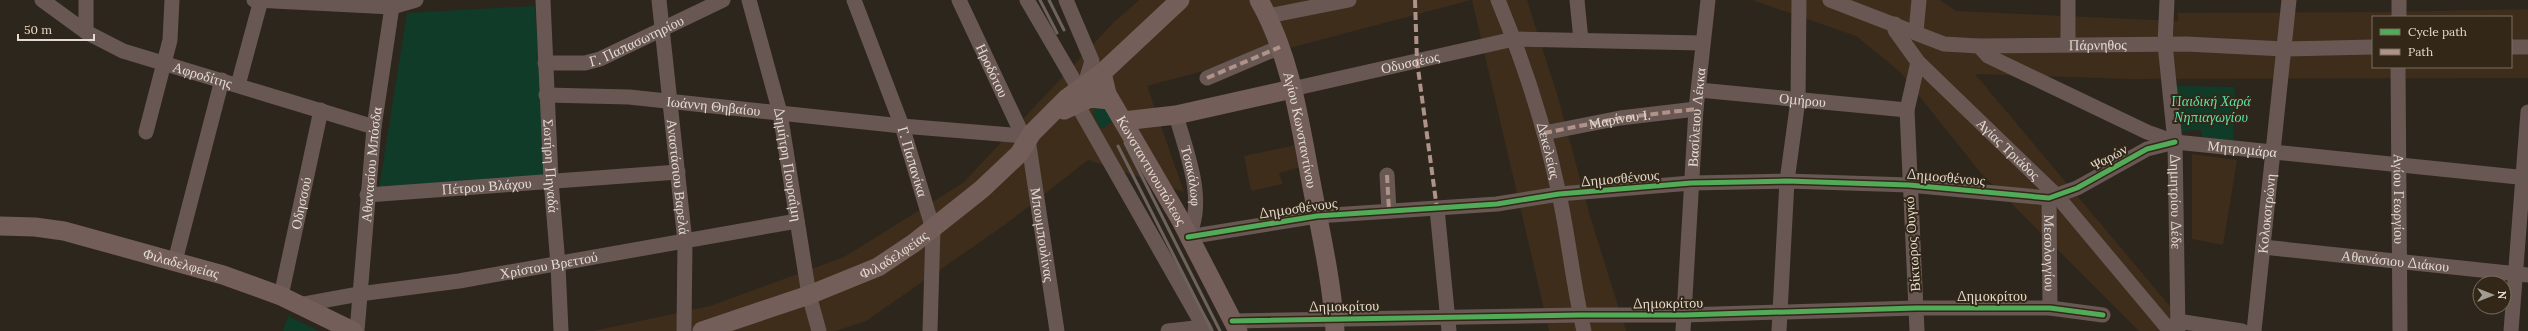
<svg xmlns="http://www.w3.org/2000/svg" width="2528" height="331" font-family="Lora,serif">
<style>
.built{fill:#3d2d1a;fill-rule:evenodd}
.green{fill:#103b28}
.lines{fill:none;stroke-linecap:round;stroke-linejoin:round}
.minor{stroke:#685753;stroke-width:15}
.major{stroke:#745e59;stroke-width:19}
.rail{stroke:#6e625e;stroke-width:3}
.quiet{stroke:#af9288;stroke-width:4;stroke-dasharray:8 4;stroke-linecap:butt}
.cycleway-casing{stroke:#332717;stroke-width:8}
.cycleway{stroke:#51ab58;stroke-width:5}
.labels{text-anchor:middle;stroke-width:4;stroke-linejoin:round;paint-order:stroke}
.street-label{font-size:14px;fill:#e3dbd1;stroke:#332717}
.park-label{font-size:14px;font-style:italic;fill:#5fe1a9;stroke:#332717}
</style>
<rect width="100%" height="100%" fill="#2d261d"/>
<path class="built" d="M1139,0H1471L1147,86L1184,192L1088,160L1006,224L866,321L836,331H593L710,306L844,257L963,183L1114,22Z
M1472,0H1527L1558,97L1590,216L1626,331H1549Z
M1752,0H1940L1956,11L2178,21V13L2390,12L2528,9V78L2130,79L1975,74L2174,311L2169,331H2139L1980,172L1900,72L1856,36ZM2373,17H2511V67H2373Z
M1300,144L1305,166L1279,173L1283,184L1251,191L1244,156Z
M2192,154L2237,160L2223,245L2192,239Z"/>
<path class="green" d="M535,6L546,179L379,189L407,13Z
M2176,86L2235,87L2233,143L2203,141L2201,130L2177,131Z
M1102,106L1114,121L1101,129L1093,114L1095,108Z
M288,316L319,331H283Z"/>
<g class="lines">
<g class="minor">
<path id="s1" d="M42,0L86,32L123,51L374,127"/>
<path d="M254,0L392,7L416,0"/>
<path id="s2" d="M543,0L551,180L558,265L561,331"/>
<path id="s3" d="M659,0L685,242L684,331"/>
<path id="s4" d="M749,0L780,113L809,295L819,331"/>
<path id="s5" d="M854,0L902,126L933,229L930,331"/>
<path id="s6" d="M959,0L1023,136L1028,139L1057,331"/>
<path d="M1027,0L1079,89"/>
<path d="M1066,0L1092,61L1085,84"/>
<path id="s7" d="M1498,0C1524,63 1545,127 1559,194C1569,239 1573,286 1584,331"/>
<path d="M1577,0L1581,40"/>
<path id="s8" d="M1830,0L1944,44L1979,46L2186,44L2284,49L2373,47"/>
<path id="s9" d="M2167,0L2165,44L2175,142L2178,331"/>
<path d="M1268,16L1349,0"/>
<path d="M2399,17V0"/>
<path id="s10" d="M1895,24V30L1918,62L2057,196L2170,331"/>
<path d="M86,32V0"/>
<path d="M1916,32L1919,0"/>
<path d="M2068,45V0"/>
<path id="s11" d="M1979,46L1988,56L2147,132L2175,142L2528,178"/>
<path d="M2511,47H2528"/>
<path id="s12" d="M545,63H585L600,59L723,0"/>
<path id="s13" d="M2398,67L2400,331"/>
<path d="M1207,78L1280,47"/>
<path d="M238,85L261,0"/>
<path id="s14" d="M1292,89L1514,39L1702,43"/>
<path id="s15" d="M1699,90L1907,110"/>
<path id="s16" d="M546,95L629,97L902,126L1023,136"/>
<path d="M1077,104L1206,331"/>
<path id="s17" d="M1176,115C1186,152 1207,200 1188,237"/>
<path d="M146,132L170,40L172,0"/>
<path d="M1544,133L1620,118L1696,109"/>
<path d="M1387,175L1389,211"/>
<path id="s18" d="M367,195L678,172"/>
<path id="s19" d="M2049,198L2050,308"/>
<path d="M1437,209L1449,331"/>
<path d="M1188,237L1317,216L1497,204L1559,194L1691,183L1787,181L1909,185L2049,198L2077,188L2147,149L2175,142"/>
<path id="s20" d="M2263,247L2528,275"/>
<path d="M175,261L222,80"/>
<path id="s21" d="M281,296L321,110"/>
<path id="s22" d="M299,305L359,294L459,281L797,221"/>
<path d="M1232,321L1580,315H1684L1916,308H2050L2103,315"/>
<path d="M2177,321L2242,331"/>
<path id="s23" d="M357,331L374,127L393,0"/>
<path d="M1168,331L1204,327"/>
<path id="s24" d="M1683,331L1696,109L1708,0"/>
<path d="M1779,331L1787,181L1798,100L1799,0"/>
<path d="M1917,331L1907,110L1918,62"/>
<path id="s25" d="M2254,331L2289,0"/>
<path d="M2511,331L2528,112"/>
</g>
<g class="major">
<path id="s26" d="M1259,0C1291,56 1300,124 1312,187C1321,234 1332,282 1335,331"/>
<path id="s27" d="M1102,73L1107,94L1180,219L1238,331"/>
<path d="M1064,110L1090,98L1110,100"/>
<path d="M1123,121L1176,115L1292,89"/>
<path id="s28" d="M0,226L35,227L64,231L223,275L281,296L353,331"/>
<path id="s29" d="M702,331L809,295L878,267L914,243L982,189L1019,154L1032,133L1067,98L1102,73L1180,0"/>
</g>
<path class="rail" d="M1040,0L1057,33
M1049,0L1064,30
M1125,143L1220,331
M1118,146L1212,331"/>
<g class="quiet">
<path d="M1415,0L1417,61L1437,209"/>
<path d="M1207,78L1280,47"/>
<path id="s30" d="M1544,133L1620,118L1696,109"/>
<path d="M1387,175L1389,211"/>
</g>
<defs>
<path id="cycleway" d="M1188,237L1317,216L1497,204L1559,194L1691,183L1787,181L1909,185L2049,198L2077,188L2147,149L2175,142
M1232,321L1580,315H1684L1916,308H2050L2103,315"/>
</defs>
<use href="#cycleway" class="cycleway-casing"/>
<use href="#cycleway" class="cycleway"/>
</g>
<g class="labels">
<g class="street-label">
<text dy="5" stroke="none"><textPath href="#s12" startOffset="96">Γ. Παπασωτηρίου</textPath></text>
<text dy="5" stroke="none"><textPath href="#s8" startOffset="276">Πάρνηθος</textPath></text>
<text dy="5" stroke="none"><textPath href="#s14" startOffset="121">Οδυσσέως</textPath></text>
<text dy="5" stroke="none"><textPath href="#s6" startOffset="78">Ηροδότου</textPath></text>
<text dy="5" stroke="none"><textPath href="#s1" startOffset="179">Αφροδίτης</textPath></text>
<text dy="5" stroke="none"><textPath href="#s15" startOffset="104">Ομήρου</textPath></text>
<text dy="5" stroke="none"><textPath href="#s16" startOffset="168">Ιωάννη Θηβαίου</textPath></text>
<text dy="5" stroke="none"><textPath href="#s24" startOffset="214">Βασίλειου Λέκκα</textPath></text>
<text dy="5" stroke="none"><textPath href="#s30" startOffset="77">Μαρίνου Ι.</textPath></text>
<text dy="5" stroke="none"><textPath href="#s26" startOffset="137">Αγίου Κωνσταντίνου</textPath></text>
<text dy="5" stroke="none"><textPath href="#s11" startOffset="287">Μητρομάρα</textPath></text>
<text dy="5" stroke="none"><textPath href="#s10" startOffset="171">Αγίας Τριάδος</textPath></text>
<text dy="5" stroke="none"><textPath href="#s7" startOffset="159">Δεκελείας</textPath></text>
<text transform="translate(2109 157) rotate(-29)" y="5">Ψαρών</text>
<text dy="5" stroke="none"><textPath href="#s5" startOffset="172">Γ. Παπανίκα</textPath></text>
<text dy="5" stroke="none"><textPath href="#s23" startOffset="167">Αθανασίου Μπόσδα</textPath></text>
<text dy="5" stroke="none"><textPath href="#s4" startOffset="169">Δημήτρη Πουραΐμη</textPath></text>
<text dy="5" stroke="none"><textPath href="#s2" startOffset="166">Σωτήρη Πηγαδά</textPath></text>
<text dy="5" stroke="none"><textPath href="#s27" startOffset="110">Κωνσταντινουπόλεως</textPath></text>
<text dy="5" stroke="none"><textPath href="#s17" startOffset="63">Τσακάλωφ</textPath></text>
<text dy="5" stroke="none"><textPath href="#s3" startOffset="178">Αναστάσιου Βαρελά</textPath></text>
<text transform="translate(1946 177) rotate(5)" y="5">Δημοσθένους</text>
<text transform="translate(1620 178) rotate(-5)" y="5">Δημοσθένους</text>
<text dy="5" stroke="none"><textPath href="#s18" startOffset="120">Πέτρου Βλάχου</textPath></text>
<text dy="5" stroke="none"><textPath href="#s13" startOffset="132">Αγίου Γεωργίου</textPath></text>
<text dy="5" stroke="none"><textPath href="#s9" startOffset="202">Δημητρίου Δέδε</textPath></text>
<text dy="5" stroke="none"><textPath href="#s21" startOffset="95">Οδησσού</textPath></text>
<text transform="translate(1298 208) rotate(-8)" y="5">Δημοσθένους</text>
<text dy="5" stroke="none"><textPath href="#s25" startOffset="118">Κολοκοτρώνη</textPath></text>
<text dy="5" stroke="none"><textPath href="#s6" startOffset="253">Μπουμπουλίνας</textPath></text>
<text transform="translate(1912 244) rotate(-94)" y="5">Βίκτωρος Ουγκό</text>
<text dy="5" stroke="none"><textPath href="#s29" startOffset="207">Φιλαδελφείας</textPath></text>
<text dy="5" stroke="none"><textPath href="#s19" startOffset="55">Μεσολογγίου</textPath></text>
<text dy="5" stroke="none"><textPath href="#s20" startOffset="133">Αθανάσιου Διάκου</textPath></text>
<text dy="5" stroke="none"><textPath href="#s28" startOffset="186">Φιλαδελφείας</textPath></text>
<text dy="5" stroke="none"><textPath href="#s22" startOffset="253">Χρίστου Βρεττού</textPath></text>
<text x="1992" y="301">Δημοκρίτου</text>
<text transform="translate(1668 303) rotate(-1)" y="5">Δημοκρίτου</text>
<text transform="translate(1344 306) rotate(-1)" y="5">Δημοκρίτου</text>
</g>
<g class="park-label">
<text x="2211" y="106">Παιδική Χαρά<tspan x="2211" dy="16">Νηπιαγωγίου</tspan></text>
</g>
</g>
<rect x="2372" y="16" width="140" height="52" fill="#332717" stroke="#796f61"/>
<rect x="2380" y="29" width="20" height="6" fill="#51ab58" stroke="#796f61"/>
<text x="2408" y="36" font-size="12" fill="#e3dbd1">Cycle path</text>
<rect x="2380" y="49" width="20" height="6" fill="#af9288" stroke="#796f61"/>
<text x="2408" y="56" font-size="12" fill="#e3dbd1">Path</text>
<g transform="translate(2492 295) rotate(90)"><circle r="19" fill="#332717" stroke="#796f61"/>
<path d="M0-3L7 15L0 10L-7 15Z" fill="#a39c92"/>
<text y="-6" font-size="11" font-weight="bold" text-anchor="middle" fill="#e3dbd1">N</text>
</g>
<path d="M18 34v6h76v-6" fill="none" stroke="#e3dbd1" stroke-width="2"/>
<text x="24" y="34" font-size="12" fill="#e3dbd1" stroke="#332717" stroke-width="3" paint-order="stroke">50 m</text>
</svg>
